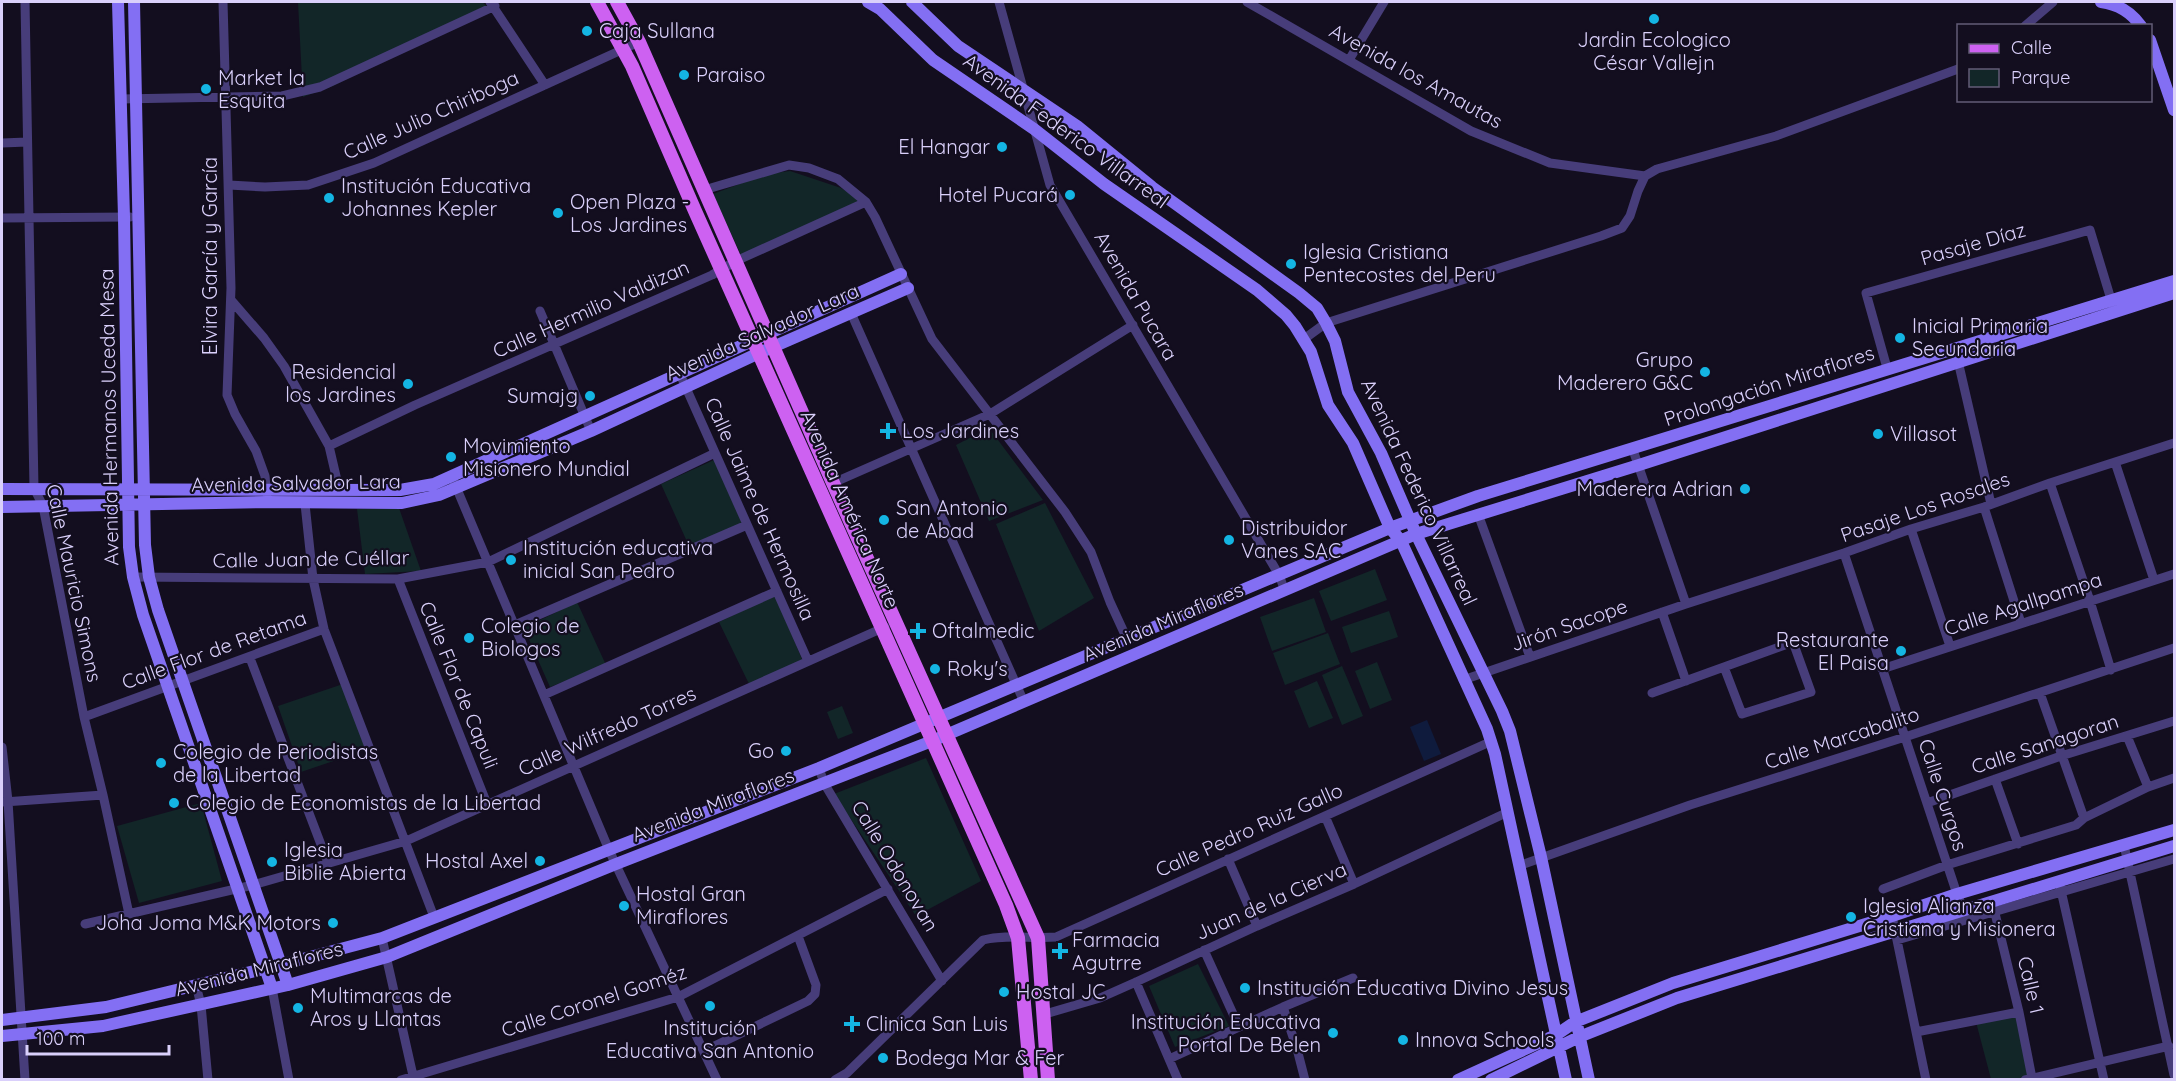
<svg xmlns="http://www.w3.org/2000/svg" width="2176" height="1081" font-family="Quicksand,sans-serif">
<style>
.green{fill:#122628}
.water{fill:#0f1b3d}
.lines{fill:none;stroke-linecap:round;stroke-linejoin:round}
.street{stroke:#473d7a;stroke-width:9}
.secondary{stroke:#836ff3;stroke-width:12}
.primary{stroke:#cd61f1;stroke-width:14}
.poi-dot{fill:#14b5e3;stroke:#130e1f;stroke-width:2}
.labels{text-anchor:middle;stroke-width:4.5;stroke-linejoin:round;paint-order:stroke}
.poi-label{font-size:20px;fill:#dad0fb;stroke:#130e1f;text-anchor:start}
.street-label{font-size:20px;fill:#dad0fb;stroke:#130e1f}
</style>
<rect width="100%" height="100%" fill="#130e1f"/>
<path class="green" d="M298,2H482L488,7L333,86L303,97Z
M790,171L841,188L861,200L741,255L713,194L766,174Z
M989,428L1043,500L989,521L956,445Z
M714,460L742,523L689,546L661,484Z
M1045,503L1094,598L1039,631L996,524Z
M399,508L421,571L365,574L357,509Z
M1375,569L1387,600L1331,621L1319,591Z
M775,595L804,664L750,686L719,622Z
M1314,598L1326,632L1272,651L1260,617Z
M577,602L606,665L550,687L524,628Z
M1389,611L1398,637L1351,653L1342,627Z
M1328,633L1340,664L1285,685L1273,653Z
M1377,662L1392,700L1370,709L1355,671Z
M1342,666L1363,716L1342,725L1322,675Z
M1317,681L1333,718L1309,728L1294,691Z
M343,684L366,750L301,772L278,706Z
M842,706L853,733L838,739L827,712Z
M926,758L981,881L916,916L834,794Z
M201,803L222,881L139,903L117,826Z
M1198,964L1229,1026L1175,1047L1149,986Z
M2019,1012L2032,1078L1991,1079L1976,1022Z"/>
<path class="water" d="M1427,720L1441,754L1424,761L1410,727Z"/>
<g class="lines">
<path class="street" d="M25,2L34,488L43,506L84,717L103,795L129,914
M223,2L231,288L227,395L235,414L256,451L265,476L267,494
M490,2L545,85
M999,2L1050,185L1279,575L1285,591
M1247,2L1471,131L1550,163L1645,176
M2025,26L2053,2
M1349,60L1384,2
M120,99L282,96L320,87L495,6
M2,143L27,142
M229,185L265,187L308,185L374,163L639,42
M704,190L789,165L809,168L838,179L866,202L875,217L932,339L1065,512L1091,552L1110,602L1127,639
M2,218L130,217
M231,300L264,338L284,366L329,446L339,489
M540,311L591,431
M851,313L1024,702
M1304,339L1326,323L1601,236L1622,228L1630,216L1638,191L1645,176L1657,169L1776,136L1958,69
M1955,348L1991,504
M1887,368L1866,293L2090,230L2113,306
M679,372L808,661
M329,446L415,405L712,275L736,261L866,202
M1633,450L1686,604
M2115,462L2154,580
M454,482L609,850L717,1080
M833,483L990,414L1133,325
M2050,483L2090,601L2111,670
M305,504L313,579L324,629L434,917
M1984,507L2021,623
M1478,514L1530,657
M1911,529L1950,646
M1844,553L1957,894L1964,910
M133,577L398,579L488,562L715,453
M398,579L487,804
M1662,612L1686,681
M515,625L747,525
M250,658L328,863
M1882,669L2174,574
M1463,680L1686,604L1844,553L1911,529L1984,507L2050,483L2174,443
M1652,693L1793,642L1811,692L1742,714L1724,667
M2040,693L2084,818
M544,695L777,591
M84,717L324,629
M2127,736L2148,787
M2,747L8,801L25,1080
M819,768L824,783L942,981
M1995,779L2018,844
M4,802L103,795
M1927,803L2061,756L2174,721
M1325,816L1354,884
M2124,845L2174,1075
M1228,859L1257,926
M1521,865L1690,805L1905,737L2174,648
M2060,886L2104,1080
M1883,889L1947,865L2076,825L2084,818L2148,787L2174,778
M1993,905L2019,1012L2032,1078
M1892,916L1926,1080
M85,924L253,885L406,841L885,627
M382,938L414,1080
M1897,940L2174,859
M1204,950L1239,1027
M1136,982L1178,1080
M196,985L201,1005L208,1080
M272,988L289,1080
M1283,1007L1297,1049L1305,1080
M1045,1014L1100,998L1136,982L1257,926L1354,884L1508,812
M1916,1032L2019,1012
M704,1051L808,1001L815,994L816,985L798,936
M1169,1059L1283,1007L1353,978
M401,1080L678,997L888,889
M835,1080L847,1073L983,940C1007,934 1032,939 1056,937L1492,741
M2025,1080L2169,1046"/>
<path class="secondary" d="M118,2L124,217L129,547L133,577L143,615L272,988
M134,2L145,545L149,577L158,610L288,985
M868,2L880,9L933,60L1034,129L1104,184L1257,290L1286,315L1295,326L1311,352L1328,405L1353,443L1390,528L1401,541L1487,729L1495,754L1566,1080
M912,2L958,46L1077,126L1152,187L1299,293L1317,308L1326,323L1335,341L1348,392L1381,453L1416,534L1502,711L1510,731L1541,857L1589,1080
M2101,2C2117,4 2131,12 2141,26
M2150,40L2174,110
M2,489L400,490L434,484L901,274
M2,507L267,502L402,503L439,495L591,431L759,353L908,288
M2,1020L106,1007L280,965L382,938L819,768L1390,528L1478,496L2174,281
M2,1036L103,1026L288,985L387,957L616,864L932,741L1416,534L1639,465L2174,293
M1458,1080L1556,1035L1575,1022L1673,983L1892,916L1957,894L2174,830
M1491,1080L1579,1037L1677,998L2174,846"/>
<path class="primary" d="M597,2L632,66L695,211L1006,905L1018,938L1031,1080
M617,2L639,42L833,483L1038,938L1048,1080"/>
</g>
<g class="poi-dot">
<circle cx="1654" cy="19" r="6"/>
<circle cx="587" cy="31" r="6"/>
<circle cx="684" cy="75" r="6"/>
<circle cx="206" cy="89" r="6"/>
<circle cx="1002" cy="147" r="6"/>
<circle cx="1070" cy="195" r="6"/>
<circle cx="329" cy="198" r="6"/>
<circle cx="558" cy="213" r="6"/>
<circle cx="1291" cy="264" r="6"/>
<circle cx="1900" cy="338" r="6"/>
<circle cx="1705" cy="372" r="6"/>
<circle cx="408" cy="384" r="6"/>
<circle cx="590" cy="396" r="6"/>
<path d="M885 422h6v6h6v6h-6v6h-6v-6h-6v-6h6z"/>
<circle cx="1878" cy="434" r="6"/>
<circle cx="451" cy="457" r="6"/>
<circle cx="1745" cy="489" r="6"/>
<circle cx="884" cy="520" r="6"/>
<circle cx="1229" cy="540" r="6"/>
<circle cx="511" cy="560" r="6"/>
<path d="M915 622h6v6h6v6h-6v6h-6v-6h-6v-6h6z"/>
<circle cx="469" cy="638" r="6"/>
<circle cx="1901" cy="651" r="6"/>
<circle cx="935" cy="669" r="6"/>
<circle cx="786" cy="751" r="6"/>
<circle cx="161" cy="763" r="6"/>
<circle cx="174" cy="803" r="6"/>
<circle cx="540" cy="861" r="6"/>
<circle cx="272" cy="862" r="6"/>
<circle cx="624" cy="906" r="6"/>
<circle cx="1851" cy="917" r="6"/>
<circle cx="333" cy="923" r="6"/>
<path d="M1057 942h6v6h6v6h-6v6h-6v-6h-6v-6h6z"/>
<circle cx="1245" cy="988" r="6"/>
<circle cx="1004" cy="992" r="6"/>
<circle cx="710" cy="1006" r="6"/>
<circle cx="298" cy="1008" r="6"/>
<path d="M849 1015h6v6h6v6h-6v6h-6v-6h-6v-6h6z"/>
<circle cx="1333" cy="1033" r="6"/>
<circle cx="1403" cy="1040" r="6"/>
<circle cx="883" cy="1058" r="6"/>
</g>
<g class="labels">
<g class="poi-label">
<text x="599" y="38">Caja Sullana</text>
<text x="1654" y="47" text-anchor="middle">Jardin Ecologico<tspan x="1654" dy="23">César Vallejn</tspan></text>
<text x="696" y="82">Paraiso</text>
<text x="218" y="85">Market la<tspan x="218" dy="23">Esquita</tspan></text>
<text x="990" y="154" text-anchor="end">El Hangar</text>
<text x="341" y="193">Institución Educativa<tspan x="341" dy="23">Johannes Kepler</tspan></text>
<text x="1058" y="202" text-anchor="end">Hotel Pucará</text>
<text x="570" y="209">Open Plaza -<tspan x="570" dy="23">Los Jardines</tspan></text>
<text x="1303" y="259">Iglesia Cristiana<tspan x="1303" dy="23">Pentecostes del Peru</tspan></text>
<text x="1912" y="333">Inicial Primaria<tspan x="1912" dy="23">Secundaria</tspan></text>
<text x="1693" y="367" text-anchor="end">Grupo<tspan x="1693" dy="23">Maderero G&amp;C</tspan></text>
<text x="396" y="379" text-anchor="end">Residencial<tspan x="396" dy="23">los Jardines</tspan></text>
<text x="578" y="403" text-anchor="end">Sumajg</text>
<text x="902" y="438">Los Jardines</text>
<text x="1890" y="441">Villasot</text>
<text x="463" y="453">Movimiento<tspan x="463" dy="23">Misionero Mundial</tspan></text>
<text x="1733" y="496" text-anchor="end">Maderera Adrian</text>
<text x="896" y="515">San Antonio<tspan x="896" dy="23">de Abad</tspan></text>
<text x="1241" y="535">Distribuidor<tspan x="1241" dy="23">Vanes SAC</tspan></text>
<text x="523" y="555">Institución educativa<tspan x="523" dy="23">inicial San Pedro</tspan></text>
<text x="481" y="633">Colegio de<tspan x="481" dy="23">Biologos</tspan></text>
<text x="932" y="638">Oftalmedic</text>
<text x="1889" y="647" text-anchor="end">Restaurante<tspan x="1889" dy="23">El Paisa</tspan></text>
<text x="947" y="676">Roky's</text>
<text x="774" y="758" text-anchor="end">Go</text>
<text x="173" y="759">Colegio de Periodistas<tspan x="173" dy="23">de la Libertad</tspan></text>
<text x="186" y="810">Colegio de Economistas de la Libertad</text>
<text x="284" y="857">Iglesia<tspan x="284" dy="23">Biblie Abierta</tspan></text>
<text x="528" y="868" text-anchor="end">Hostal Axel</text>
<text x="636" y="901">Hostal Gran<tspan x="636" dy="23">Miraflores</tspan></text>
<text x="1863" y="913">Iglesia Alianza<tspan x="1863" dy="23">Cristiana y Misionera</tspan></text>
<text x="321" y="930" text-anchor="end">Joha Joma M&amp;K Motors</text>
<text x="1072" y="947">Farmacia<tspan x="1072" dy="23">Agutrre</tspan></text>
<text x="1257" y="995">Institución Educativa Divino Jesus</text>
<text x="1016" y="999">Hostal JC</text>
<text x="310" y="1003">Multimarcas de<tspan x="310" dy="23">Aros y Llantas</tspan></text>
<text x="1321" y="1029" text-anchor="end">Institución Educativa<tspan x="1321" dy="23">Portal De Belen</tspan></text>
<text x="866" y="1031">Clinica San Luis</text>
<text x="710" y="1035" text-anchor="middle">Institución<tspan x="710" dy="23">Educativa San Antonio</tspan></text>
<text x="1415" y="1047">Innova Schools</text>
<text x="895" y="1065">Bodega Mar &amp; Fer</text>
</g>
<g class="street-label">
<text transform="translate(1416 76) rotate(29)" y="7">Avenida los Amautas</text>
<text transform="translate(431 115) rotate(-24)" y="7">Calle Julio Chiriboga</text>
<text transform="translate(1066 131) rotate(36)" y="7">Avenida Federico Villarreal</text>
<text transform="translate(1973 244) rotate(-16)" y="7">Pasaje Díaz</text>
<text transform="translate(210 256) rotate(-90)" y="7">Elvira García y García</text>
<text transform="translate(1136 296) rotate(60)" y="7">Avenida Pucara</text>
<text transform="translate(591 309) rotate(-24)" y="7">Calle Hermilio Valdizan</text>
<text transform="translate(762 332) rotate(-24)" y="7">Avenida Salvador Lara</text>
<text transform="translate(1769 386) rotate(-18)" y="7">Prolongación Miraflores</text>
<text transform="translate(109 417) rotate(-91)" y="7">Avenida Hermanos Uceda Mesa</text>
<text transform="translate(296 483) rotate(-1)" y="7">Avenida Salvador Lara</text>
<text transform="translate(1419 492) rotate(65)" y="7">Avenida Federico Villarreal</text>
<text transform="translate(1925 507) rotate(-19)" y="7">Pasaje Los Rosales</text>
<text transform="translate(760 509) rotate(66)" y="7">Calle Jaime de Hermosilla</text>
<text transform="translate(850 509) rotate(66)" y="7">Avenida América Norte</text>
<text transform="translate(311 559) rotate(-1)" y="7">Calle Juan de Cuéllar</text>
<text transform="translate(74 583) rotate(78)" y="7">Calle Mauricio Simons</text>
<text transform="translate(2023 604) rotate(-18)" y="7">Calle Agallpampa</text>
<text transform="translate(1163 622) rotate(-23)" y="7">Avenida Miraflores</text>
<text transform="translate(1569 625) rotate(-19)" y="7">Jirón Sacope</text>
<text transform="translate(214 650) rotate(-20)" y="7">Calle Flor de Retama</text>
<text transform="translate(459 685) rotate(68)" y="7">Calle Flor de Capuli</text>
<text transform="translate(607 731) rotate(-24)" y="7">Calle Wilfredo Torres</text>
<text transform="translate(1842 738) rotate(-18)" y="7">Calle Marcabalito</text>
<text transform="translate(2045 744) rotate(-18)" y="7">Calle Sanagoran</text>
<text transform="translate(1943 795) rotate(72)" y="7">Calle Curgos</text>
<text transform="translate(713 805) rotate(-21)" y="7">Avenida Miraflores</text>
<text transform="translate(1249 830) rotate(-24)" y="7">Calle Pedro Ruiz Gallo</text>
<text transform="translate(895 866) rotate(59)" y="7">Calle Odonovan</text>
<text transform="translate(1271 901) rotate(-24)" y="7">Juan de la Cierva</text>
<text transform="translate(259 969) rotate(-14)" y="7">Avenida Miraflores</text>
<text transform="translate(2031 985) rotate(77)" y="7">Calle 1</text>
<text transform="translate(594 1001) rotate(-18)" y="7">Calle Coronel Goméz</text>
</g>
</g>
<rect width="2176" height="1081" fill="none" stroke="#dad0fb" stroke-width="6"/>
<rect x="1957" y="24" width="195" height="78" fill="#130e1f" stroke="#635c77" stroke-width="1.5"/>
<rect x="1969" y="44" width="30" height="9" fill="#cd61f1" stroke="#635c77" stroke-width="1.5"/>
<text x="2011" y="54" font-size="18" fill="#dad0fb">Calle</text>
<rect x="1969" y="69" width="30" height="18" fill="#122628" stroke="#635c77" stroke-width="1.5"/>
<text x="2011" y="84" font-size="18" fill="#dad0fb">Parque</text>
<path d="M27 1045v9h142v-9" fill="none" stroke="#dad0fb" stroke-width="3"/>
<text x="36" y="1045" font-size="18" fill="#dad0fb" stroke="#130e1f" stroke-width="4.5" paint-order="stroke">100 m</text>
</svg>
